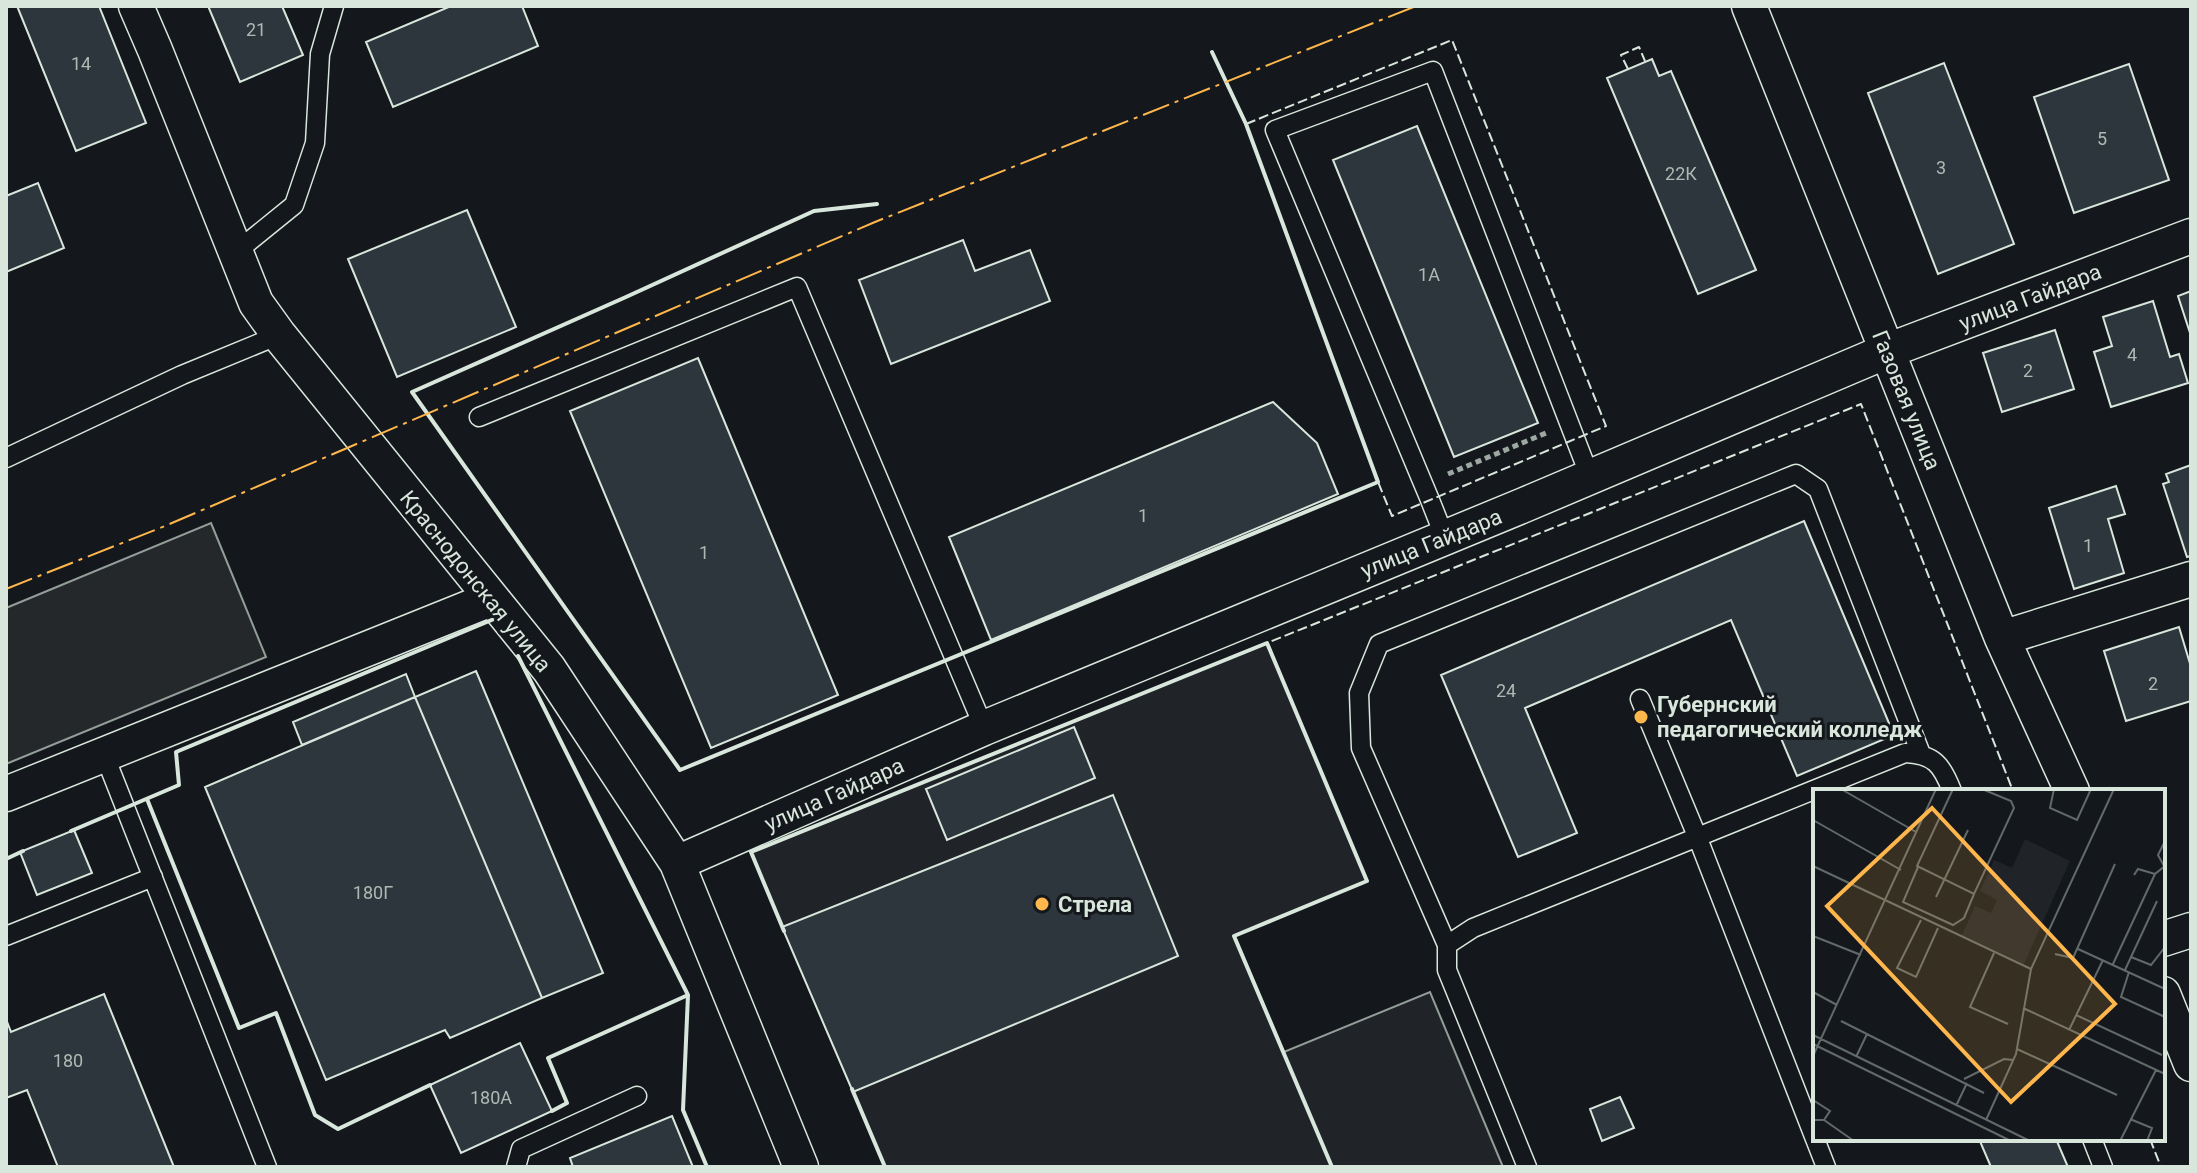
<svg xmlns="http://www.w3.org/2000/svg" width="2197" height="1173" font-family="Roboto,sans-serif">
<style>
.green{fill:#202428;stroke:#939e99;stroke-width:2}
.parking{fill:#24282b;stroke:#939e99;stroke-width:2}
.building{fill:#2c363c;stroke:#d8e6dc;stroke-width:2}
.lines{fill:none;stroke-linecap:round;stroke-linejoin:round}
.lane-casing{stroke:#d8e6dc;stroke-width:21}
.street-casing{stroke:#d8e6dc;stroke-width:37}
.path{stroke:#9da8a2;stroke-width:5;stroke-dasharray:6 4;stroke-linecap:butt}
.lane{stroke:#14181c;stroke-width:18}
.street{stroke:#14181c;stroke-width:34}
.fence{stroke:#d8e6dc;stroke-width:2;stroke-dasharray:10 4;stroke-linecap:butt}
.wall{stroke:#d8e6dc;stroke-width:4}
.power{stroke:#ffb74d;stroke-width:2;stroke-dasharray:28 6 4 6;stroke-linecap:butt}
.poi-dot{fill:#ffb74d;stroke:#14181c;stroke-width:3}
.labels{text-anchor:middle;stroke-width:6;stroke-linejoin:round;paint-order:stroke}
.number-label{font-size:18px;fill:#adbab4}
.street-label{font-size:22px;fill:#d8e6dc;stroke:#14181c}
.poi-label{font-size:22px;font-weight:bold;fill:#d8e6dc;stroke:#14181c;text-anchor:start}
.inset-road{fill:none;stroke:#626a69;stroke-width:2}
.view{fill:#ffb74d;fill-opacity:0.15;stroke:#ffb74d;stroke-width:4}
.inset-edge{fill:none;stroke:#d8e6dc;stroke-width:4}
</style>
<rect width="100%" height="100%" fill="#14181c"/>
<path class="green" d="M1267,643L1367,881L1234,936L1284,1052L1430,992L1503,1167H885L751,852Z"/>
<path class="parking" d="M211,523L266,657L6,764V608Z"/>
<path class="building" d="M17,6H99L146,123L76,151Z
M208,6H282L303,55L240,82Z
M451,6H522L538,46L393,107L366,42Z
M1652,59L1659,76L1671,71L1756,270L1698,294L1607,78Z
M1944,63L2014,244L1938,274L1868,93Z
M2129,64L2169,180L2074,213L2034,97Z
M1417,126L1538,423L1454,457L1333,160Z
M38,183L64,248L6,272V196Z
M467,210L516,327L397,377L348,259Z
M963,240L975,271L1030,250L1050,301L891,364L859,280Z
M2191,291V336L2178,296Z
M2153,301L2170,357L2179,354L2188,383L2111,407L2094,352L2112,346L2103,317Z
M2055,330L2074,389L2002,412L1983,353Z
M698,358L838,695L711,748L570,411Z
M1273,402L1317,443L1338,494L991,640L949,537Z
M2191,465V556L2187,557L2163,484L2169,482L2166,474Z
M2116,486L2125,514L2108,519L2124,573L2074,589L2049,508Z
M1804,521L1894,735L1797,776L1731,620L1525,708L1577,833L1518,857L1441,675Z
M2179,627L2191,667V701L2126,721L2104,651Z
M476,671L603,973L542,998L415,697Z
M406,674L415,697L302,745L293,722Z
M415,697L542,998L450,1038L445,1030L326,1080L205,787Z
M1074,727L1095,778L947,840L926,789Z
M1113,795L1178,956L853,1092L782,927Z
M74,830L92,873L37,895L20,852Z
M104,994L174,1167H58L27,1090L6,1098V1019L11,1032Z
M520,1043L552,1111L461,1153L430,1085Z
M1620,1097L1634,1128L1602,1141L1590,1109Z
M672,1116L693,1167H573L570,1158Z
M1979,1139H2056L2068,1167H1991Z"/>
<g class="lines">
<defs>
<path id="lane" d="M236,252L294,205L315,143L320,54L334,6
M479,417L797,287L984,728
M6,458L182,375L279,335
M1445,538L1430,500L1275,130L1433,71L1590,477
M1640,699L1697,836L1815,1139
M104,754L267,1167
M6,936L153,877
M1447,945L1361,748L1359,693L1379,644L1796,474L1818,489L1921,754
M1815,1139L1826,1167
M2092,1139L2103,1167
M516,1167L521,1149L637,1096
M1527,1167L1447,970V945L1473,928L1905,753C1934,754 1942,765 1952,791"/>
<path id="street" d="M136,6L155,50L256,303L279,335L549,669L677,863L801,1167
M1749,6L2002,638L2072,791
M2002,638L2191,579
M6,794L491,599
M677,863L984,728L1524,505L1887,351L2191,236
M2163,939L2191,930
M2163,994L2191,1064"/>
</defs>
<use href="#lane" class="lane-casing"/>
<use href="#street" class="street-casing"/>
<path class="path" d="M1448,474L1546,433"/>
<use href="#lane" class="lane"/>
<use href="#street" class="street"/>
<path class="fence" d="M1628,69L1621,55L1639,47L1645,61
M1246,124L1452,40L1606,426L1392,516L1378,482
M2150,1139L2161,1167
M1332,1167L1234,936L1367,881L1267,643L1861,404L2013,791"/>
<path class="wall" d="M877,204L814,211L626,297L412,392L680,770L1378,482L1246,124L1212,52
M518,656L688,995L683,1110L707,1167
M147,799L239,1028L276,1013L315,1115L338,1129L430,1085
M71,831L179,785L176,752L494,619
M6,859L23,851
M784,931L751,852L1267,643L1367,881L1234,936L1332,1167
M852,1089L885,1167
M552,1111L567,1103L548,1058L688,995"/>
<path class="power" d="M6,589L165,526L875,222L1416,6"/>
</g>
<g class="poi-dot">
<circle cx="1641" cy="717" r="8"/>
<circle cx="1042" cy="904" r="8"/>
</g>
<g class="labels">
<g class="number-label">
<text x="256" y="36">21</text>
<text x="81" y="70">14</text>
<text x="2102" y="145">5</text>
<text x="1941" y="174">3</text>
<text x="1681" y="180">22К</text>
<text x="1429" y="281">1А</text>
<text x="2132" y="361">4</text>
<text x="2028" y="377">2</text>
<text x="1143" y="522">1</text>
<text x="2088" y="552">1</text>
<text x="704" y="559">1</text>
<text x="2153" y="690">2</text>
<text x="1506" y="697">24</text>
<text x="373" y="899">180Г</text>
<text x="68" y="1067">180</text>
<text x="491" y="1104">180А</text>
</g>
<g class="street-label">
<text transform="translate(2030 297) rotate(-21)" y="8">улица Гайдара</text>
<text transform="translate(1907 400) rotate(68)" y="8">Газовая улица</text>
<text transform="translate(1431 543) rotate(-22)" y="8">улица Гайдара</text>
<text transform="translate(476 581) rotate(51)" y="8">Краснодонская улица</text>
<text transform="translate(834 794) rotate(-24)" y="8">улица Гайдара</text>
</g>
<g class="poi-label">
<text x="1657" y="712">Губернский<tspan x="1657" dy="25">педагогический колледж</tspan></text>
<text x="1058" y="912">Стрела</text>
</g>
</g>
<g transform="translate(1813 789)">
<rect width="352" height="352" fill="#14181c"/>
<path d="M212,50L257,72L211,175L149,146L162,117L178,124L184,111L167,102L181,71L199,79Z" fill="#202428"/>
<path class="inset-road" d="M28,0L103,43M140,0L104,77L161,105L201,19L198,12L169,0M241,0L237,19L264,31L278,0M0,31L88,81M0,77L218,180M351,77L345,66L352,52M105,78L90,113L140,136L151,129L161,105M321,86L325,80L342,85M123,108L155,41M108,131L84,179L103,188L125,139M0,147L48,166M265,160L352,200M181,164L157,218L195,235M242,165L260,169L302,75M318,168L338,176L352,158M300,175L342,85L352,77M312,181L344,112M316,183L308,208L352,228M0,203L24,216M210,219L352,285M263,226L349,266M28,232L171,304M256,241L290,171M0,246L217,352M0,255L198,352M204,260L304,306M0,267L123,0M43,268L54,245M151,290L191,270L200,271M0,311L17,322L11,331H0M143,317L154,294M317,330L339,339L334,352M11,331L41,352M173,331L203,265L218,180L301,0M307,352L343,281"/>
<path class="view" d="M119,19L302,215L198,313L14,117Z"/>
<rect width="352" height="352" class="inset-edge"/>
</g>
<rect width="2197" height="1173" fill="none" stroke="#d8e6dc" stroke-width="16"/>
</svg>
